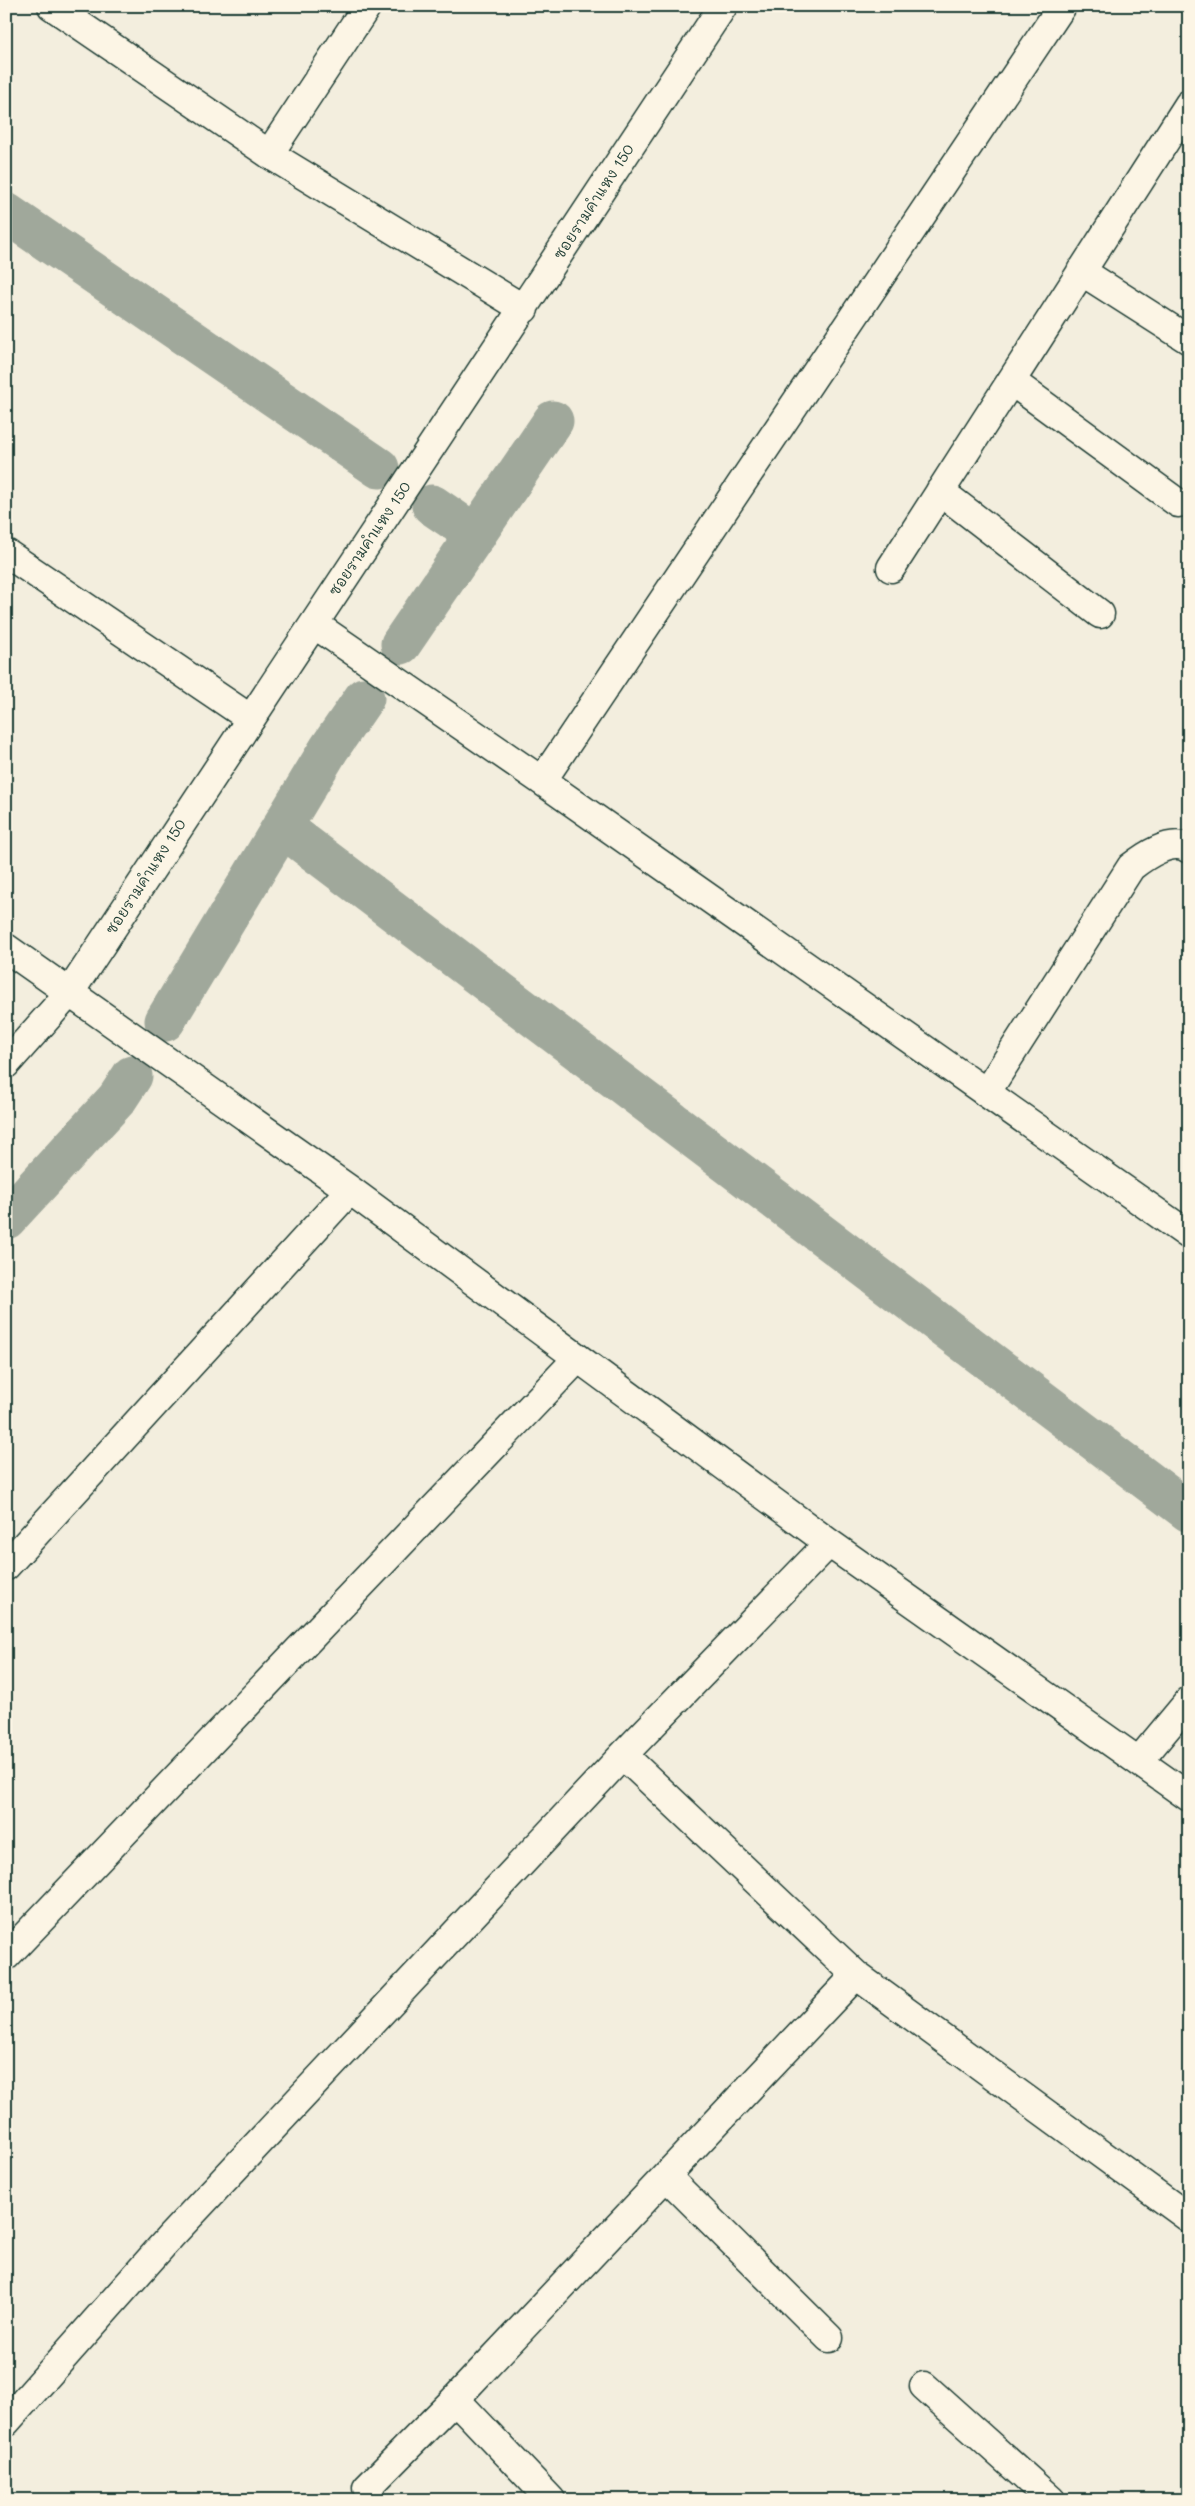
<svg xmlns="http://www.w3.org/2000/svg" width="1195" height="2506" font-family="Mali,'Playpen Sans Thai',sans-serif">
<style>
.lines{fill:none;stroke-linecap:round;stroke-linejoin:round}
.canal{stroke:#a0a89b;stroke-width:41}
.minor-casing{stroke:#1f3d34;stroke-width:31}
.minor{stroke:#fcf5e5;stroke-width:28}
.labels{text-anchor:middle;stroke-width:5;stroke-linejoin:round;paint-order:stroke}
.street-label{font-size:15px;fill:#1f3d34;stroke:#fcf5e5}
</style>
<rect width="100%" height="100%" fill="#f3eede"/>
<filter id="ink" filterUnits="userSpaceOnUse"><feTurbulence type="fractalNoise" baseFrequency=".02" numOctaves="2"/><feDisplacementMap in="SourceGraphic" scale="10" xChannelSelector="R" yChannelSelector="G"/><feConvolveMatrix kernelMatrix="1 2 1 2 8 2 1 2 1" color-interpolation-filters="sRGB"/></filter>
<g filter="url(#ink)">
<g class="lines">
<path class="canal" d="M6,213L379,468
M432,505L476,535
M401,644L553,421
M282,827L1189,1512
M165,1021L329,749L364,698
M6,1219L117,1099L132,1076"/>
<defs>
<path id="minor" d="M52,6L269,154L524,309
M269,154L367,6
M1081,271L1189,340
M1011,381L1178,503
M940,491L1100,614
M6,553L251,719
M891,568L1189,104
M314,624L542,781L1189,1235
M542,781L1062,6
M6,948L350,1190L829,1543L1189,1797
M6,1064L70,992L723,6
M986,1093L1131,867C1145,856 1172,837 1189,849
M6,1566L350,1190
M623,1755L856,1975L1189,2218
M1139,1761L1189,1701
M6,1956L577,1359
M666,2176L829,2338
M924,2386L1051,2500
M455,2399L551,2500
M6,2422L171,2236L623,1755L829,1543
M367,2488L455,2399L856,1975"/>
</defs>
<use href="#minor" class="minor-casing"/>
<use href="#minor" class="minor"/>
</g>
</g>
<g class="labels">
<g class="street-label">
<text transform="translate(594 202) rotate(-57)" y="5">ซอยรามคำแหง 150</text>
<text transform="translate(370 539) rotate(-56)" y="5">ซอยรามคำแหง 150</text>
<text transform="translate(146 877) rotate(-57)" y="5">ซอยรามคำแหง 150</text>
</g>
</g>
<rect width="1195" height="2506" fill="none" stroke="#fcf5e5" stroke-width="25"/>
<rect x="12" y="12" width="1170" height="2481" fill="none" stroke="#1f3d34" stroke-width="2" filter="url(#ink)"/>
</svg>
